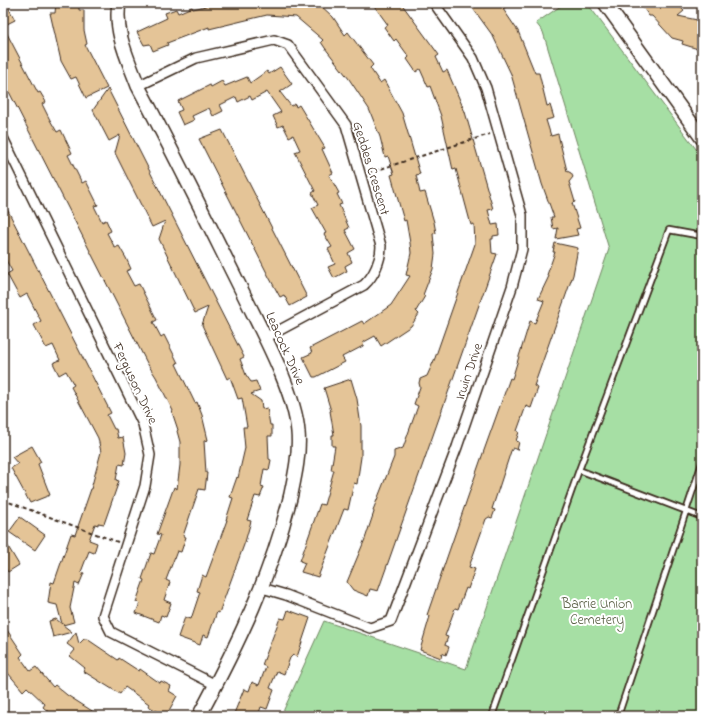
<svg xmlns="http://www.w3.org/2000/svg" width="705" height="719" font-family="'Indie Flower',sans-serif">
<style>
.green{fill:#a6dfa4;stroke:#708461}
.building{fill:#e4c497;stroke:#3b2a1e}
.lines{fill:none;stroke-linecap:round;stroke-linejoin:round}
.lane-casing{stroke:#3b2a1e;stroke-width:8}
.street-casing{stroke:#3b2a1e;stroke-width:12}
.secondary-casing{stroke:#3b2a1e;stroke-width:16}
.path{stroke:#3b2a1e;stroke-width:2;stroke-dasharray:4 3;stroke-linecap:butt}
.lane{stroke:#fff;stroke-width:4.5}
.street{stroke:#fff;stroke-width:9}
.secondary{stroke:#fff;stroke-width:13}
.labels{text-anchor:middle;stroke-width:4;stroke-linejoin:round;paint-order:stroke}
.street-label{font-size:14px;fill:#3b2a1e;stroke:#fff}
.park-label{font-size:14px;fill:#5b6046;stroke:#fff}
</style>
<rect width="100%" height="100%" fill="#fff"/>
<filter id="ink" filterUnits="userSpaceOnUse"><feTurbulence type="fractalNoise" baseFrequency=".025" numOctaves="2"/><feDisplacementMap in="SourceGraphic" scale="8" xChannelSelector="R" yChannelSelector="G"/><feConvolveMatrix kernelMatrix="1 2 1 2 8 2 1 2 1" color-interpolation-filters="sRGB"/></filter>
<g filter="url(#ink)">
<path class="green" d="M565,3H587L702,157V716H281L324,621L466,669L609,249L543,32L536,23Z"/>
<path class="building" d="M3,3H6L15,20L3,26L38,93L40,92L46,102L42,104L50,120L57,132L61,130L72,153L68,155L82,183L86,181L98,205L94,206L102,222L106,220L111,231L107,233L115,248L119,246L126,258L131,269L126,271L134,286L139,284L157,320L153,322L161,337L164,335L178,363L176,364L195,403L197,402L202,415L208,440L204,441L206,473H207L205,490L199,489L183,536L186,537L181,552L177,551L166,580L170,582L164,600L171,603L166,617L161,615L159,622L136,613L140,603L136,602L144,580L142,579L151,553L154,554L161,535L157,534L165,512L174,487L177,489L180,465V442L177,431L178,430L172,412L173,411L156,377L147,363L3,80Z
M56,3H79V10H84V30L87,44L85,45L107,88L86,98L76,77L71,79L61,61L50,13H55Z
M218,3H318L333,17L345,35L348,32L373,65L370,68L380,83L384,80L402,113L420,174L416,175L420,193L425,192L434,222L436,233L433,234L435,254L433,269L423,295L425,296L416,311L419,314L411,326L381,346L375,336L364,342L363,346L342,357L345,362L316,377H313L303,357L312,353L310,348L362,321L364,324L391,305L410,276L406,275L411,253L410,243L406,220L404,221L391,175L394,174L388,156L385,157L380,137L369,109L349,79L325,48L321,42L323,40L296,17L267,15L209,29V27L167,43L168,45L153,51L150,44L144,45L137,32L167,18L165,13L176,9L178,13L192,7L193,9Z
M372,3H401L439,55L436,57L443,72L447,70L465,112L493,209L488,210L492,225L498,224L499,235L493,236V239H491L492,253L497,254L378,591L370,589L368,596L353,590L347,582L365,539L374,512L373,510L394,457V451L403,448L409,431L418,406L414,404L420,387L419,383L420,379L427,376L435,358L475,244L474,224L471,225L456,169L453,170L441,116L430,86L428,87L420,69L416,72L407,59L409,57L396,39L394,41L384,27L388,25Z
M469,3H511L503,9L518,31L535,73H539L547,106L550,105L554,118L546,120L551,136L558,134L567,171L571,173L573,177L569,182L575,202L572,203L580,228L576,229L578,235L556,239L558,228L553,229L551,217H554L542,184L511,74L493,36Z
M640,3H677L684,11L678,16L702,21L698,49L682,44L683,41L672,38L652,16H649Z
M280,67L292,84L280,92L291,106L295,104L296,107L299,105L325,148L322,149L333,173L329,175L339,193L337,194L342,204L339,205L349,228L345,230L355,249L348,253L352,262L345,266L347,271L334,278L328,267L335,264L328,249L332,247L324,234L326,233L312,208L318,205L312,193L315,191L295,152L300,150L293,135L289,137L283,125L278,127L273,116L281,112L267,92L252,100L250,96L238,102L236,97L220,105L223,111L213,116L209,108L192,116L194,120L183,125L177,112L182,110L178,101L210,85L211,87L222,81L225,86L247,77L250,83L267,71L269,74Z
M108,89L244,357L240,359L246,375L251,382L256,381L260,391L251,394L261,401L262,409L267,408L270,425H272V436H268L269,459L271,460L269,470L264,469L261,486L264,487L260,497L255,496L247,520L251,521L245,542L219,613L217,612L208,637L203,635L200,645L178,637L185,617L191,619L200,592L197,591L202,575L206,577L227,520H226L233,498L230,497L237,477L238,478L245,448L243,427H247L242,398L238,399L230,377L227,379L202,325L208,307L195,313L159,239L165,221L152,227L115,153L120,135L109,141L93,110Z
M222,130L307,297L290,306L284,295L280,297L269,277L199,139Z
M3,201L111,413L107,415L114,429H116L118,438L123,437L126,453L124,465L119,464L116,480L119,481L104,524L98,523V525L95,524L89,540L97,543L94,553L89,551L81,572L84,573L79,585L75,583L70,608L74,622L63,625L72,632L53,637L49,621L56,619L62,624L57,605L48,603L51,582L54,583L71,534L75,535L91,489L101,452L98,438L71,387L74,385L66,371L59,375L53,363L60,360L53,345L46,348L34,325L41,321L27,294L20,298L7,274L12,271L3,255Z
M555,243L578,248L573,275L534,386L538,388L531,408L526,406L517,431L519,432L516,441L519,442L517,450L513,448L511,451L492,509L495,510L492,518L489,517L486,519L469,567L475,569L468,589L466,588L458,609L455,608L445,636L448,637L445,645L449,647L446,655L442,653L441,658L420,650L430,616L427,615L482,456L510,378L512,379L530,321L535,323L544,301L538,299L549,276L547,275L555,252H553Z
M351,379L357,399L361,426V457L357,484L354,483L348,510L344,509L318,577L301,572L305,563L300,561L320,504L324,505L334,470H331L335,446H332V435H334L330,411H331L324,388Z
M32,446L41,462L38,464L50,495L30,503L11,468L18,464L12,457Z
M20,517L45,535L35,550L9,532Z
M3,538L19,565L8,572L3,565Z
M288,610L310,618L297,657L293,655L290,658L284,674L277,671L270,688L274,690L267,709L261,707L258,716H233L244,689L249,691L252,682L259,685L266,667L262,665L280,618L285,619Z
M3,624L23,654L20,657L30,671L36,667L53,687L55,685L67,695L100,716H53L43,707L45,704L27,687L23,691L3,667Z
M76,632L79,644L84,639H87L118,660L119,658L139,671L140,669L160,683L161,681L171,686L169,691L177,696L166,716L148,706L149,704L125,687L120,694L83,671L85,668L70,656L75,650L67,644Z"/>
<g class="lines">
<defs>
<path id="lane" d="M579,470L702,517
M492,716L579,470L669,230L702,236
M618,716L702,463"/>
<path id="street" d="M138,86L196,58L274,40L288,45L346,125L381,246C381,260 374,276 364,285L265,338
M3,138L143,424L150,455L145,486L103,616L111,632L216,685
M262,588L286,595L370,628L391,621L457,447L512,287L522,249V215L486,88L473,58L434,3"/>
<path id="secondary" d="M119,3C114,32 128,59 138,86C175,155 209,225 244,295C262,332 295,392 298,432C300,452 295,475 291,494C273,572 237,646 199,716
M605,3L702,138"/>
</defs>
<use href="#lane" class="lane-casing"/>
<use href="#street" class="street-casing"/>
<use href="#secondary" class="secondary-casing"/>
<path class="path" d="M368,173L490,134
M3,500L118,542"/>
<use href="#lane" class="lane"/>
<use href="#street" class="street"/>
<use href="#secondary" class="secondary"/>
</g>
</g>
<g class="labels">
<g class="street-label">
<text transform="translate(372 168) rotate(73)" y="5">Geddes Crescent</text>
<text transform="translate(286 348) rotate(66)" y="5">Leacock Drive</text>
<text transform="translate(468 371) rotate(-71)" y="5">Irwin Drive</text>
<text transform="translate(136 383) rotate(65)" y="5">Ferguson Drive</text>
</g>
<g class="park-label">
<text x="597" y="608">Barrie Union<tspan x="597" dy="16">Cemetery</tspan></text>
</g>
</g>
<rect width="705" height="719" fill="none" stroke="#fff" stroke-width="16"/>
<rect x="8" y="8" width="689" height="703" fill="none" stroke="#3b2a1e" stroke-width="1.5" filter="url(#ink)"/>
</svg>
